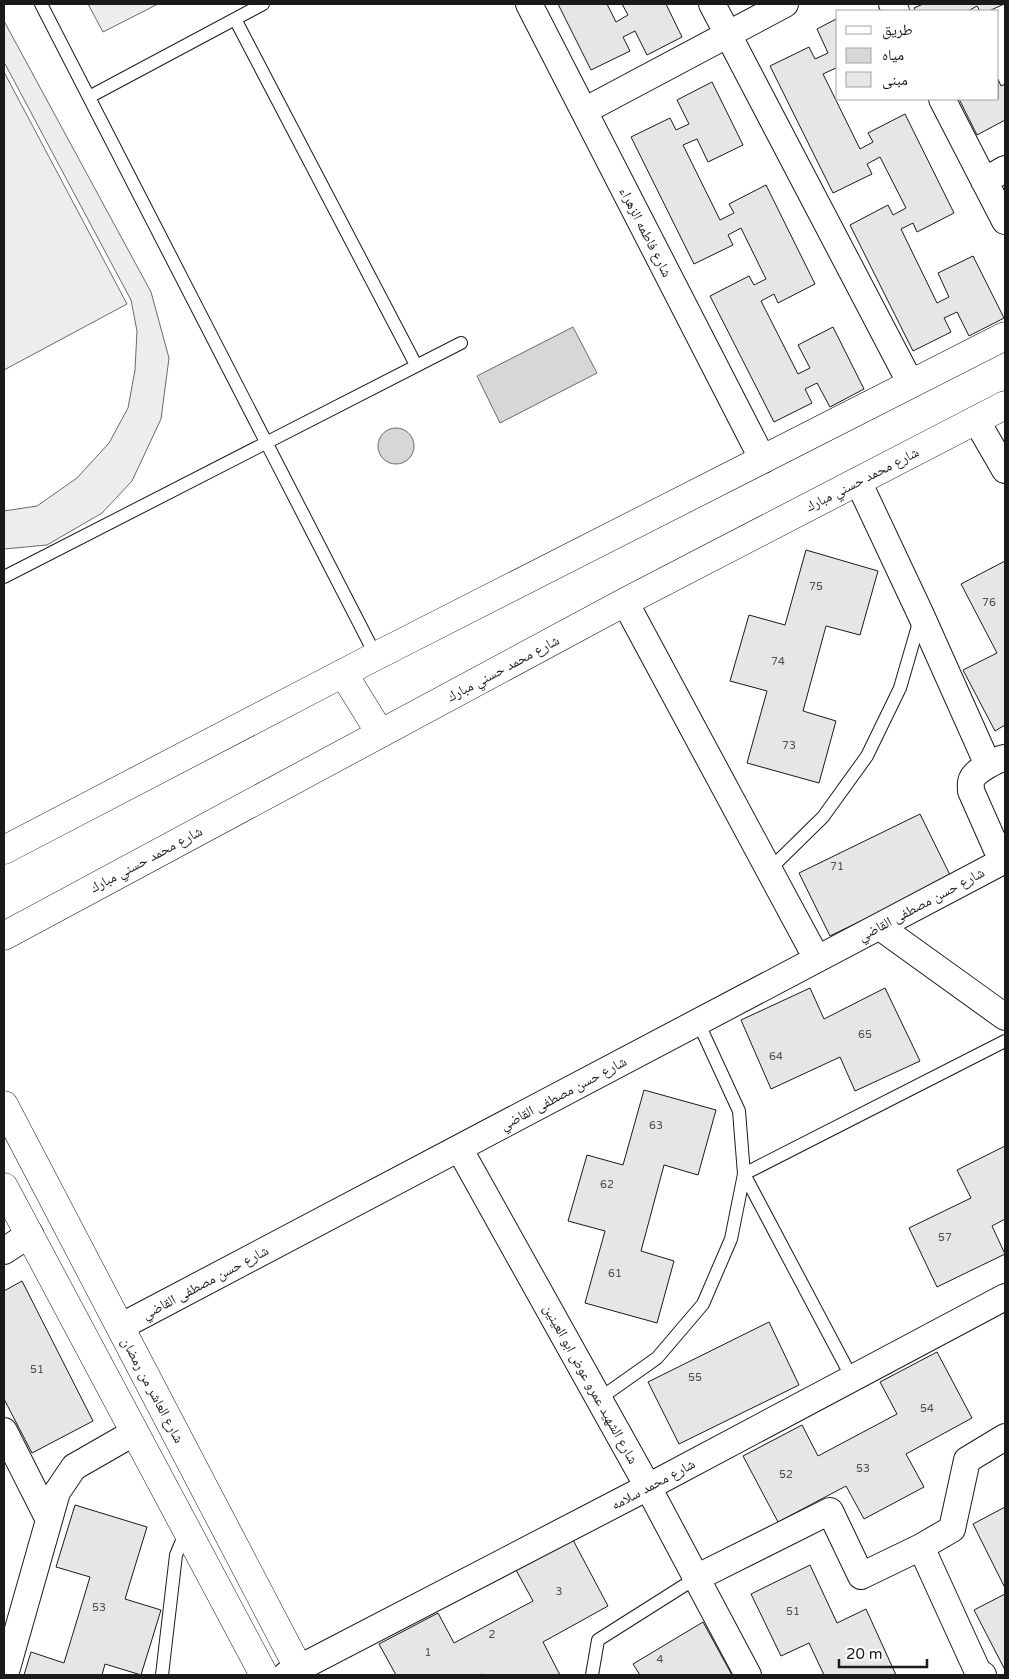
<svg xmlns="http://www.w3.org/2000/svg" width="1009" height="1679" font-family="'Varela Round','Noto Naskh Arabic',sans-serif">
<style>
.built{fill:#ededed;stroke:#6a6a6a}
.water{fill:#d7d7d7;stroke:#6a6a6a}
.building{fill:#e6e6e6;stroke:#1a1a1a}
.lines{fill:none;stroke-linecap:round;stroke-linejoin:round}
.service-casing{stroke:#1a1a1a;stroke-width:14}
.minor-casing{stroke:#1a1a1a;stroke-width:28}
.tertiary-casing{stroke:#1a1a1a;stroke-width:29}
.service{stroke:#fff;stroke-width:12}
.minor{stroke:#fff;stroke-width:26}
.tertiary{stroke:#fff;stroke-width:28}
.labels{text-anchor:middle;stroke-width:4;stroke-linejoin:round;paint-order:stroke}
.number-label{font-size:11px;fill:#4d4d4d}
.street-label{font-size:14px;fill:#1a1a1a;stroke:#fff}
</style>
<rect width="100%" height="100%" fill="#fff"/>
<path class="built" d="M88,4H158L103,32Z
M4,21L151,292L169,358L161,419L132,481L102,513L47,545L4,549V511L37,506L77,478L109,443L128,408L135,370L137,331L131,300L4,62Z
M4,72L127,304L4,370Z"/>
<path class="water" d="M573,327L597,373L500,423L477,376Z
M378 446a18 18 0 1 1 36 0a18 18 0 1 1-36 0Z"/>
<path class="building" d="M558,4H607L616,22L628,15L622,4H666L682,37L647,55L635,31L623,37L630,51L591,70Z
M923,4H1004L989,11H980L977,6L968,11H916L914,8Z
M838,18V72L836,68L823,74L860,149L873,142L868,133L905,114L954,213L917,232L913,223L901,229L937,303L949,297L938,273L973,256L1004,318L969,336L957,312L944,318L951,332L913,351L850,225L888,205L893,215L906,208L880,157L867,164L872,174L833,193L770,66L809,47L815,59L828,53L817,29Z
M998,79L1001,86L1005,84V120L977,135L959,99H998Z
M712,82L743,145L708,162L697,139L683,145L720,220L734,213L729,204L766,185L815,284L778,303L774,294L761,301L798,374L810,368L798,345L833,327L864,389L830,407L817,383L805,389L812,403L774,422L710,296L749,276L754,285L766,279L741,228L728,235L733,245L694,264L631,137L670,118L676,130L689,124L677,100Z
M806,550L878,571L860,635L826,626L803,711L836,721L819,783L747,763L767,691L730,681L749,615L785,625Z
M1005,561V725L995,731L963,670L997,653L961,584Z
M920,814L951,877L830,936L799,873Z
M810,988L824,1019L885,988L920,1061L855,1091L840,1057L771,1089L741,1020Z
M644,1090L716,1110L698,1175L664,1165L641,1251L674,1261L657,1323L585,1303L605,1231L568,1221L587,1155L623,1165Z
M1005,1146V1219L992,1226L1005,1254L937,1287L909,1228L971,1198L957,1170Z
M22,1281L93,1421L32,1453L4,1399V1291Z
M769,1322L799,1385L679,1444L648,1382Z
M937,1352L972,1418L906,1454L924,1487L864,1519L846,1486L778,1522L743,1456L802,1425L818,1456L897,1414L880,1382Z
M75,1505L147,1527L125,1599L161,1610L141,1675L105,1664L102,1675H24L31,1652L64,1663L90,1577L56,1567Z
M1005,1507V1588L973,1524Z
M573,1540L608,1606L543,1642L560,1675H483L482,1674L479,1675H396L379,1644L438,1613L454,1643L533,1601L516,1570Z
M810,1565L837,1623L866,1609L896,1675H824L809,1643L781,1656L751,1594Z
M1005,1594V1670L974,1610Z
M703,1622L732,1675H640L633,1664Z"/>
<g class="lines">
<defs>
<path id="service" d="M41,4L376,656
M235,19L416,365
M89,97L263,4
M4,577L461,343
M769,870L823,817L867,756L900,688L920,619
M852,1378L744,1174L1005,1041
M599,1399L657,1358L703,1304L731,1239L744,1174L739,1111L698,1022
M162,1675L176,1555L181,1543L189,1534
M592,1675L598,1640L696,1578"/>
<path id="minor" d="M529,4L763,460
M712,4L911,384
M892,4L896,11
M942,99L1005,221
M584,111L785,4
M984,181L1005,169
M976,420L1005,470
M858,481L921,615L988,765
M625,602L817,959
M1002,861L971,791C971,788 970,782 972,779C975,771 997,759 1005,758
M880,927L1005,1017
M459,1148L648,1487L748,1675
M4,1251L30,1234
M120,1327L1005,860
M4,1431L49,1520
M921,1547L952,1529L967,1460L1005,1437
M696,1578L830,1511L861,1576L921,1547L978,1672L983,1675
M5,1675L57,1492L74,1467L135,1432
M286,1675L648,1487L1005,1297"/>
<path id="tertiary" d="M343,673L380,733
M4,850L376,656L1005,336
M4,936L625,602L1005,405
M4,1105L302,1675
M4,1187L264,1675"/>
</defs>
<use href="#service" class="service-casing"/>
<use href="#minor" class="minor-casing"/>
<use href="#tertiary" class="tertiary-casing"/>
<use href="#service" class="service"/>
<use href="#minor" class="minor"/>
<use href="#tertiary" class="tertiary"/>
</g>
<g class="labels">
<g class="number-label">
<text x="816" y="590">75</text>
<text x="989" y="606">76</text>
<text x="778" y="665">74</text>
<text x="789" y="749">73</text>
<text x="837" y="870">71</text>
<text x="865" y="1038">65</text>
<text x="776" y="1060">64</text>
<text x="656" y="1129">63</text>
<text x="607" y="1188">62</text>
<text x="945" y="1241">57</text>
<text x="615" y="1277">61</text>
<text x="37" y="1373">51</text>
<text x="695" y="1381">55</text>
<text x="927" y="1412">54</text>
<text x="863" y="1472">53</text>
<text x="786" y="1478">52</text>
<text x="559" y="1595">3</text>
<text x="99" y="1611">53</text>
<text x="793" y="1615">51</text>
<text x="492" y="1638">2</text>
<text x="428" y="1656">1</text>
<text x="660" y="1663">4</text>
</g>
<g class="street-label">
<text transform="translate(646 232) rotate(63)" y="5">شارع فاطمه الزهراء</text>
<text transform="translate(862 479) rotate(-27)" y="5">شارع محمد حسني مبارك</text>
<text transform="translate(503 668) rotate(-28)" y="5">شارع محمد حسني مبارك</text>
<text transform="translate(146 859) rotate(-28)" y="5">شارع محمد حسني مبارك</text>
<text transform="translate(921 904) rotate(-28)" y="5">شارع حسن مصطفى القاضي</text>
<text transform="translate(563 1093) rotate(-28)" y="5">شارع حسن مصطفى القاضي</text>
<text transform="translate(205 1282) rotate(-28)" y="5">شارع حسن مصطفى القاضي</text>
<text transform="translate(591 1384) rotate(61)" y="5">شارع الشهيد عمرو عوض ابو العينين</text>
<text transform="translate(153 1390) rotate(62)" y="5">شارع العاشر من رمضان</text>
<text transform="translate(653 1484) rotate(-28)" y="5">شارع محمد سلامه</text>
</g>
</g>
<rect width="1009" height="1679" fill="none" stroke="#1a1a1a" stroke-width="10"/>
<rect x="836" y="10" width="162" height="90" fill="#ffffff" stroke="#a3a3a3"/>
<rect x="846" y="26" width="25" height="8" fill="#ffffff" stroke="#a3a3a3"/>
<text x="882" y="35" font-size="15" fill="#1a1a1a">طريق</text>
<rect x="846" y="48" width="25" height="15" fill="#d7d7d7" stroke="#a3a3a3"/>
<text x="882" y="60" font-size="15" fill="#1a1a1a">مياه</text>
<rect x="846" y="72" width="25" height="15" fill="#e6e6e6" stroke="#a3a3a3"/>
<text x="882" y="85" font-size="15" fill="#1a1a1a">مبنى</text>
<path d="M839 1659v8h88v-8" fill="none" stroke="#1a1a1a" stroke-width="2.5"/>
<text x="846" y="1659" font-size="15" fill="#1a1a1a" stroke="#ffffff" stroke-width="4" paint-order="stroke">20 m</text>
</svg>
